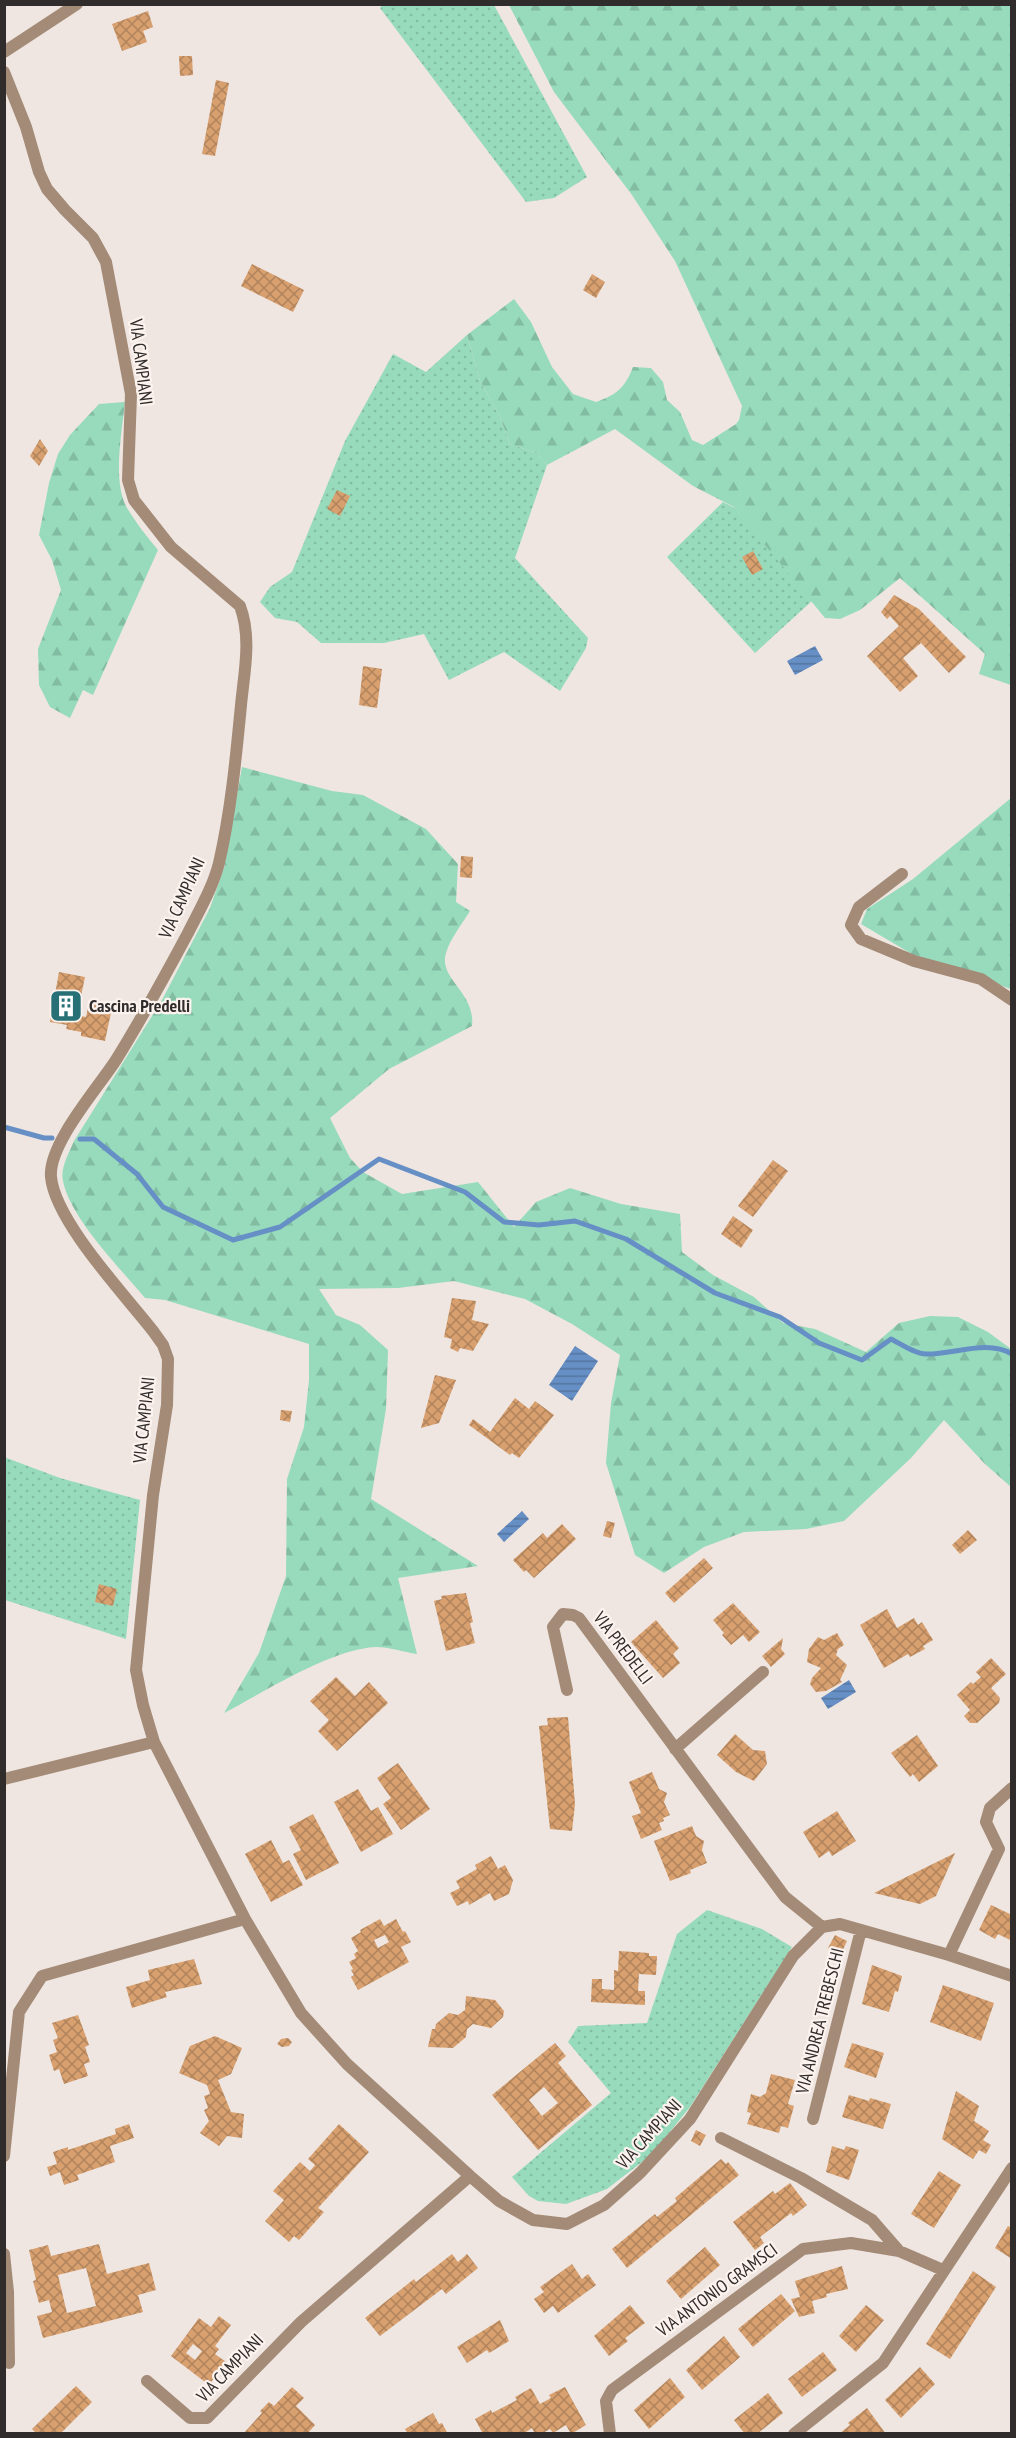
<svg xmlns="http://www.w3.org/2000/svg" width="1016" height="2438" font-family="'PT Sans Narrow',sans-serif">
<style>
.grass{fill:url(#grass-dots)}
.forest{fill:url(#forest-firs)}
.water{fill:url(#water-rules)}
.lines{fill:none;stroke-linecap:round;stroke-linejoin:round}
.stream{stroke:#668fc5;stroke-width:5}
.building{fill:url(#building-cross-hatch);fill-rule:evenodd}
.minor{stroke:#a48b77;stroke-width:12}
.labels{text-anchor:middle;stroke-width:4.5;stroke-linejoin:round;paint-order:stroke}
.street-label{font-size:18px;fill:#302c2b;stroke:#fcf3ef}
.poi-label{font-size:18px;font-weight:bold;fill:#302c2b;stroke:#fcf3ef;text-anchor:start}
</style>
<defs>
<pattern id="grass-dots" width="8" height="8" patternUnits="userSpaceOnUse" patternTransform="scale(1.5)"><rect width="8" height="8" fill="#97dbbc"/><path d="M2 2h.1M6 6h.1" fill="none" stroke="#82bca2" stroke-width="1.8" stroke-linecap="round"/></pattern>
<pattern id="forest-firs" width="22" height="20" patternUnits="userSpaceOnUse" patternTransform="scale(1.5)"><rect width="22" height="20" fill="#97dbbc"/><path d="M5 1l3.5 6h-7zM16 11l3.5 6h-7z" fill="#82bca2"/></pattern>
<pattern id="water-rules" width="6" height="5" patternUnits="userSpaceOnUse" patternTransform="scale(1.5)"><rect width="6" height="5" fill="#668fc5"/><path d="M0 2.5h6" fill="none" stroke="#5475a0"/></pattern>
<pattern id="building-cross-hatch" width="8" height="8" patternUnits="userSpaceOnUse" patternTransform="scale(1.5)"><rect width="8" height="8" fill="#d8a06f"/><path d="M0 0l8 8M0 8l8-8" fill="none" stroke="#b0835b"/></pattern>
</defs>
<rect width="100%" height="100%" fill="#efe6e1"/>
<path class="grass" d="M382,5H494L587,177L554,198L526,202L380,8Z
M467,335L480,381L500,417L510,444L536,453L547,465L515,558L588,638L586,648L560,691L504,652L449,680L424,634L384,643H321L297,622L275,618L260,602L270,587L292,572L345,441L393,354L426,372Z
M723,502L735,508L813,600L755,653L667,557Z
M4,1457L60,1478L140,1500L126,1639L5,1600Z
M707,1910L762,1929L792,1947L690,2107L651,2155L607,2189L566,2204L538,2201L529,2196L512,2177L611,2093L568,2042L578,2026L647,2023L677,1934Z"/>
<path class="forest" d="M509,5H1011V685L979,674L985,654L900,578L860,610L840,619L825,618L734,507L693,486L615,429L547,465L536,453L510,444L500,417L480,381L467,335L514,299L531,322L552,367L573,394L596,402C616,395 625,388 633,367L651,368L663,382L667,400L680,412L692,440L703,445L736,424L739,420L742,406L675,261L632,195L554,92Z
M125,402C122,432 112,482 127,508C136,523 147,537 158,550L93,695L83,690L70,718L50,707L39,685L38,649L61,590L52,560L39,535L49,483L58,454L70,435L99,404Z
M242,767L332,791L363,795L426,829L458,864L456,902L470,911C462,924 450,939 446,953C438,979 476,992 472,1026L389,1069L330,1118L350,1158L363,1172L402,1194L478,1182L514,1227L536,1202L570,1188L621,1204L680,1214L682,1252L713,1275L754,1297L783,1323L815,1329L866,1352L899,1323L930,1316L958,1317L988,1332L1011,1349V1487L984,1463L944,1420L911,1458L844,1521L806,1529L744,1532L704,1547L664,1573L635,1555L606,1463L611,1403L620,1355L572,1324L525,1299L454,1281L398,1288L319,1289L336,1315L360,1325L388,1350L386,1409L371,1499L478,1566L398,1578L417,1654C404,1652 389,1647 376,1647C331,1649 264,1692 224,1713L259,1653L286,1576L287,1479L304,1427L309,1380V1344L165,1300L145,1298C121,1269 70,1218 63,1181C60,1168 69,1153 74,1141L162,1000L210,908L224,868Z
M1011,798V989L915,956L861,924L867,909L913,879Z"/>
<path class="water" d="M815,646L823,660L795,675L787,661Z
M575,1346L598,1361L572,1401L549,1385Z
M522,1511L529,1519L504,1542L497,1534Z
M849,1680L856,1692L828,1709L821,1698Z"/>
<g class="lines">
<path class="stream" d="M4,1127L44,1138H52
M80,1139H94L137,1174L163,1207L233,1240L280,1227L379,1159L465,1192L504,1222L539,1225L575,1221L626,1239L715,1293L780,1317L819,1343L862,1360L891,1339C901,1344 915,1354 926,1354C952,1355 987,1339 1012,1354"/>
</g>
<path class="building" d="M148,11L153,27L143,31L147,42L122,51L112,24Z
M179,56H192L193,75L180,76Z
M216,80L229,83L215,156L202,154Z
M252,264L304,290L293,312L241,286Z
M592,274L605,282L596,298L583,290Z
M40,439L48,451L39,466L30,456Z
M337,490L350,496L340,516L327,509Z
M753,551L763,569L752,575L742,557Z
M894,595L919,609L966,657L949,673L921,643L903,658L918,676L900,692L867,656L899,626L890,616L887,619L881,612Z
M363,666L382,669L377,708L359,705Z
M461,856L473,857L472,878L460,877Z
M59,972L85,977L77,1015L86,1017L89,1003L112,1008L105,1041L81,1036V1032L66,1029L67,1025L50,1022Z
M773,1160L788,1171L753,1217L738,1206Z
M733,1216L753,1230L741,1248L721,1234Z
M452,1298L476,1301L472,1320L489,1324L473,1351L460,1348L458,1352L450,1348L452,1339L444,1337Z
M435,1375L456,1380L439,1423L421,1428Z
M515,1398L529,1409L535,1401L554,1415L519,1458L512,1453L510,1455L469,1425L473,1419L490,1432Z
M281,1410L292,1411L290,1422L280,1420Z
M607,1521L615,1523L611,1538L603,1536Z
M562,1524L576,1539L534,1578L526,1570L524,1572L513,1560L543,1533L547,1538Z
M968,1530L977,1540L960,1554L952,1545Z
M704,1558L713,1568L674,1603L665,1593Z
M99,1584L117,1589L113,1606L95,1602Z
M466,1593L473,1622L470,1623L475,1643L446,1651L434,1601L442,1599L441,1596Z
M733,1603L760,1632L749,1642L743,1635L731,1645L722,1635L724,1633L713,1620Z
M887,1609L897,1628L914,1618L918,1625L922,1622L933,1640L923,1646L925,1649L910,1657L908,1654L884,1668L860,1625Z
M656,1620L679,1648L673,1654L680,1663L663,1678L631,1642Z
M837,1633L844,1645L838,1649L836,1655L847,1665L840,1680L842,1682L826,1691L816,1692L810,1684L812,1678L821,1668L807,1662L809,1649L818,1637L824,1640Z
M783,1638L781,1649L785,1654L771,1667L762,1656Z
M991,1658L1006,1674L991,1688L1000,1698L999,1703L977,1723H970L964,1716L970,1710L957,1695L971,1682L973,1684L981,1677L976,1672Z
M336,1677L355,1696L369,1682L388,1703L337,1751L318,1731L329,1720L310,1701Z
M568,1717L575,1804L572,1831L550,1829L539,1726L548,1725L547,1718Z
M735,1734L753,1750L765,1751L767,1764L754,1781L736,1772L717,1755Z
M917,1735L938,1766L919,1782L913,1774L910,1777L891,1753Z
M398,1763L430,1809L401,1830L383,1804L391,1798L377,1778Z
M652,1772L659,1789L667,1793L664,1802L670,1815L663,1818L664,1821L659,1823L662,1830L641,1839L632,1816L641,1813L629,1782Z
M358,1789L371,1811L378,1807L393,1834L361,1852L334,1802Z
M837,1811L856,1841L832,1856L829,1851L819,1858L803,1832Z
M313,1814L339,1863L306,1880L293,1854L301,1850L289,1827Z
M692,1826L696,1836L704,1841L702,1850L707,1863L690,1870L691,1873L670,1881L654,1841Z
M271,1840L283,1863L289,1860L303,1885L271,1902L245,1854Z
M955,1853L936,1896L920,1904L874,1893Z
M491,1856L498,1869L505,1865L513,1880L509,1894L494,1901L490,1893L469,1905L468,1901L457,1906L450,1893L460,1888L456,1881L477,1869L475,1865Z
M991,1905L1012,1915V1941L998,1934L995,1939L979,1930Z
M380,1919L384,1926L396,1919L403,1932L405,1931L411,1942L401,1947L409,1962L358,1990L351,1977L354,1975L351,1970L353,1969L349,1962L356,1958L354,1954L358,1951L351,1938L361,1932L360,1930ZM385,1935L389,1942L378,1948L374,1940Z
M835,1935L847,1941L841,1954L828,1948Z
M619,1951L649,1953V1956H657L656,1975L639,1974L638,1991H645V2005L591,2002L592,1979H602V1989L614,1990V1970L618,1971Z
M194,1959L202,1984L165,1992L167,1997L132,2008L126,1987L150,1980L148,1970Z
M872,1965L902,1976L898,1992L895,1991L889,2012L862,2004Z
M943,1985L994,2003L981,2041L930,2022Z
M466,1996L495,2000L504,2011L503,2017L491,2028L473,2024L467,2029L466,2037L453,2048L428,2047L432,2029H435L436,2024L449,2013L458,2015L465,2010Z
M78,2015L89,2045L85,2047L90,2062L84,2064L88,2076L64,2084L59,2069L54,2071L49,2055L57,2052L53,2040L58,2038L52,2023Z
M215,2036L242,2048L231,2074L218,2080L231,2112L244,2114L242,2138L227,2136L219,2146L200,2133L209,2121L204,2110L208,2108L204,2096L210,2094L207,2085L179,2073L190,2046Z
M288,2038L292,2042L289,2046L282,2047L277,2044L281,2039Z
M555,2043L566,2056L558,2063L592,2105L538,2150L492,2095ZM544,2087L558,2103L542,2116L529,2100Z
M852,2043L884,2053L876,2078L844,2067Z
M771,2074L795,2080L788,2104L794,2106L788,2128L781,2126L779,2133L747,2124L751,2113L747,2112L751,2094L760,2097L766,2093Z
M956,2091L979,2106L974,2121L989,2131L983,2140L991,2145L986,2154L979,2150L973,2159L942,2139Z
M849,2095L869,2101L870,2098L891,2104L883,2129L842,2117Z
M129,2124L134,2138L110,2146L115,2162L77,2175L79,2180L64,2185L60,2172L50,2176L47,2167L57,2164L53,2152L68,2147V2150L116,2134L115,2129Z
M339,2124L369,2152L318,2208L324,2212L299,2240L294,2236L289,2242L265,2221L284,2200L273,2191L300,2162L310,2171L315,2165L308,2159Z
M696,2130L706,2135L700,2146L691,2141Z
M832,2146L844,2150L846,2146L859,2150L849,2180L826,2172Z
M721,2159L726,2164L728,2162L739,2175L627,2268L612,2249L655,2214L657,2217L677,2201L675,2198Z
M939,2171L961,2185L934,2228L911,2214Z
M790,2183L807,2205L793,2216L791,2213L760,2237L764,2243L755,2250L733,2222L773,2191L775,2194Z
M1008,2226L1012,2228V2259L995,2248Z
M99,2244L107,2274L149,2263L156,2290L138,2295L143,2312L43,2338L37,2316L52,2312L49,2300L39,2303L33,2281L36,2280L29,2250L48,2245L51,2256ZM86,2268L96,2306L67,2313L58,2275Z
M705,2247L720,2265L681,2299L666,2281Z
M452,2254L458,2262L467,2254L478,2268L446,2294L442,2289L380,2336L365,2318L414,2279L416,2282Z
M572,2264L582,2279L588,2274L596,2285L558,2313L553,2306L544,2313L534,2299L544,2292L540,2287Z
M842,2266L848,2289L826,2294L827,2297L812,2301L815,2313L799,2317L791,2299L800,2297L795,2281Z
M973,2271L996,2287L950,2359L926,2344Z
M781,2294L795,2311L753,2347L738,2329Z
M630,2305L645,2323L625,2338L628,2341L609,2356L594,2336Z
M866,2305L884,2320L856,2352L839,2336Z
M219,2316L231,2325L215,2346L219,2349L215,2354L226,2362L209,2385L171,2356L199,2318L211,2327ZM193,2344L202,2351L195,2360L186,2353Z
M500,2320L509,2341L489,2353L487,2350L467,2363L457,2347Z
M724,2336L740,2357L702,2390L686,2370Z
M823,2352L837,2370L802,2397L788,2379Z
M920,2367L935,2384L901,2418L885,2400Z
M670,2378L685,2397L649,2429L634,2410Z
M76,2386L92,2402L60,2434H37L32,2429Z
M292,2387L304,2398L296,2406L315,2425L307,2434H243L262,2413L260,2411L269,2402L274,2406Z
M565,2387L586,2425L571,2434L566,2425L553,2433L550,2429L541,2434H535L532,2428L523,2434H483L475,2419L491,2410L492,2413L517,2400L515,2397L531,2388L540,2404L551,2398L549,2395Z
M768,2393L783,2413L757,2434H745L734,2420Z
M867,2408L886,2434H839L850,2425L848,2423Z
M433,2413L439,2424L442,2423L448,2434H408L405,2429Z"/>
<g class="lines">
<path class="minor" d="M4,52L77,4
M4,72L26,127L39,172L47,189L65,210L93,238L106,262L131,394L128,480L134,500L171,547L240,606C252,638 244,673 241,705C236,757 231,811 219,863C213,887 199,911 188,933C165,976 142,1018 116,1060C98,1088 48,1144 51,1177C55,1221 125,1295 153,1331L163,1345L168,1359L167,1405L153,1495L136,1670L143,1705L154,1742L245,1919L301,2013L347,2064L470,2176L499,2201L533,2220L567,2224L604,2205L640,2173L690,2119L793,1956L822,1927
M902,874L859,907L851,925L861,939L914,961L981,979L1012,1000
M567,1690L553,1627L563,1614L573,1615L579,1618L785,1897L822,1927
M675,1749L763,1672
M4,1779L154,1742
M822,1927L840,1924L949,1955L1012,1976
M949,1955L999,1849L986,1822L990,1808L1012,1788
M813,2119L861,1930
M721,2138L801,2178L872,2220L899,2251
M4,2156L19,2012L42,1976L245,1919
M4,2254L8,2292L9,2363
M147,2381L190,2418H207L301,2322L470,2176
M610,2434L606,2401L612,2390L803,2249L851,2243L899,2251L943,2270
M794,2434L883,2363L1012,2168"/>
</g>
<defs>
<symbol id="building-square" viewBox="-11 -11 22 22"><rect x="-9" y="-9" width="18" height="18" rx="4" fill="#277176" stroke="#fcf3ef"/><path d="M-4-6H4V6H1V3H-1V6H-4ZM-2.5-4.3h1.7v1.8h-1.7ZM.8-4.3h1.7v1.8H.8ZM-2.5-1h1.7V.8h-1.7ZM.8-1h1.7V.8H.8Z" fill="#fff"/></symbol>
</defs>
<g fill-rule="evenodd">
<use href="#building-square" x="47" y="987" width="38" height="38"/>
</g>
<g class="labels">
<g class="street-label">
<text transform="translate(141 362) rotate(83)" y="6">VIA CAMPIANI</text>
<text transform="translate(182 898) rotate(-66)" y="6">VIA CAMPIANI</text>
<text transform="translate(144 1420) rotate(-84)" y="6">VIA CAMPIANI</text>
<text transform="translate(623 1648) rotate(53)" y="6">VIA PREDELLI</text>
<text transform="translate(820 2021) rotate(-76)" y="6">VIA ANDREA TREBESCHI</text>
<text transform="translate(649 2134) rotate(-48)" y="6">VIA CAMPIANI</text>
<text transform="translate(717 2290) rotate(-36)" y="6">VIA ANTONIO GRAMSCI</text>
<text transform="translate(230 2368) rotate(-46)" y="6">VIA CAMPIANI</text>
</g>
<g class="poi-label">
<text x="89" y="1012">Cascina Predelli</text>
</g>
</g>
<rect width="1016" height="2438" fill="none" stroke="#302c2b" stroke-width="12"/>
</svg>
